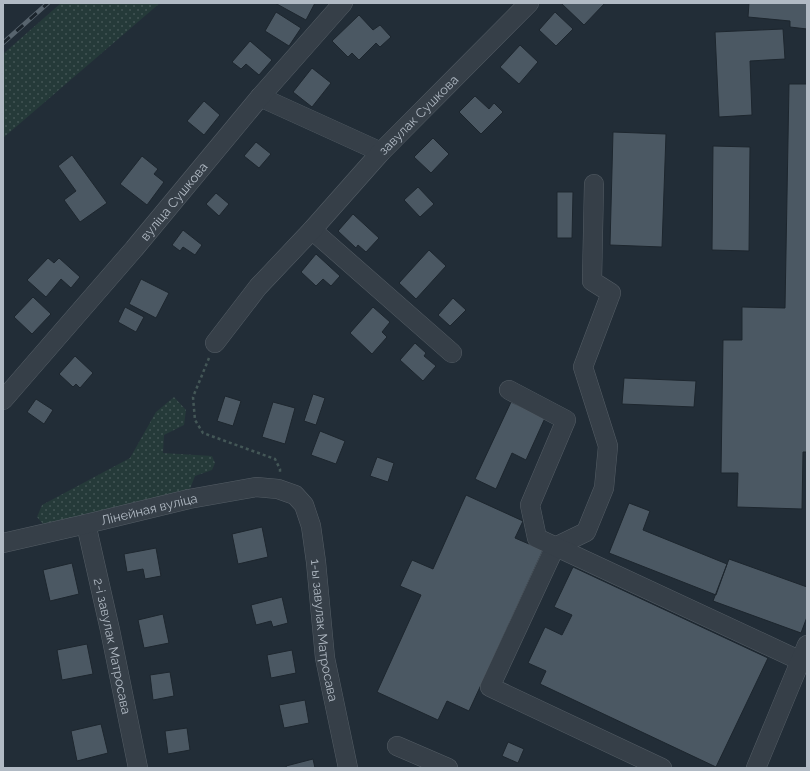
<svg xmlns="http://www.w3.org/2000/svg" width="810" height="771" font-family="Raleway,sans-serif">
<style>
.grass{fill:url(#grass-dots)}
.building{fill:#4b5863;stroke:#1d262e}
.lines{fill:none;stroke-linecap:round;stroke-linejoin:round}
.minor-casing{stroke:#545d65;stroke-width:20}
.path{stroke:#445757;stroke-width:2.5;stroke-dasharray:3 3;stroke-linecap:butt}
.minor{stroke:#363f48;stroke-width:19}
.rail-casing{stroke:#58646e;stroke-width:4.5}
.rail{stroke:#1b242c;stroke-width:3;stroke-dasharray:9;stroke-linecap:butt}
.labels{text-anchor:middle;stroke-width:3;stroke-linejoin:round;paint-order:stroke}
.street-label{font-size:13px;fill:#b1bac4;stroke:#1b242c}
</style>
<defs>
<pattern id="grass-dots" width="8" height="8" patternUnits="userSpaceOnUse"><rect width="8" height="8" fill="#253a39"/><path d="M2 2h.1M6 6h.1" fill="none" stroke="#425454" stroke-width="1.8" stroke-linecap="round"/></pattern>
</defs>
<rect width="100%" height="100%" fill="#222d37"/>
<path class="grass" d="M61,3H160L3,138V54Z
M174,397L186,410L184,425L164,435L163,453L212,456L215,463L212,470L195,476L188,494L44,525L37,517L42,505L130,458L156,412Z"/>
<path class="building" d="M275,3H315L306,20Z
M563,3H605L584,25L562,4Z
M749,3H807V29L790,27V21L748,17Z
M276,12L301,28L289,46L265,31Z
M555,12L573,29L556,46L539,30Z
M359,15L373,30L380,25L391,37L380,47L376,43L359,60L352,53L348,57L332,41Z
M783,29L785,59L750,61L752,115L719,117L715,32Z
M250,41L272,60L259,75L246,64L241,69L232,62Z
M520,45L538,62L519,84L500,67Z
M312,68L331,83L312,107L293,92Z
M789,84H807V452H803L802,509L737,507L738,473H721L723,340H742V307L785,308Z
M475,96L489,109L494,103L503,112L481,134L459,112Z
M204,101L220,115L204,135L187,121Z
M613,132L666,134L662,247L610,245Z
M433,138L449,154L431,173L414,157Z
M256,142L271,154L259,168L244,156Z
M713,146L750,147L749,251L712,250Z
M72,155L107,203L80,222L64,200L76,191L58,166Z
M142,156L158,169L154,174L164,182L147,205L120,184Z
M418,187L434,204L420,217L404,200Z
M557,192H573L572,238H557Z
M216,193L229,204L219,216L206,204Z
M353,214L379,238L366,252L358,245L356,248L338,231Z
M183,230L202,245L195,255L183,247L180,251L172,245Z
M429,250L446,266L416,299L399,283Z
M316,254L340,276L331,286L323,279L316,286L301,272Z
M48,258L54,263L59,258L80,277L71,288L61,279L46,297L27,280Z
M141,279L169,293L156,318L129,304Z
M33,297L51,314L32,334L14,317Z
M453,298L466,310L450,326L438,315Z
M125,307L144,317L136,332L118,322Z
M373,307L390,322L382,332L387,337L372,354L350,333Z
M415,343L426,353L424,356L436,366L423,381L400,360Z
M75,356L93,373L80,388L76,384L73,387L59,374Z
M624,378L696,381L694,407L622,404Z
M313,394L325,398L316,425L304,421Z
M225,396L241,401L233,426L217,421Z
M36,399L53,410L44,424L27,412Z
M273,402L295,408L285,444L262,437Z
M511,402L545,418L526,460L512,453L496,489L475,479Z
M320,431L345,441L336,464L311,455Z
M377,457L394,463L388,482L370,476Z
M466,495L523,521L515,538L543,550L469,711L447,701L438,720L377,692L421,595L400,586L412,560L433,569Z
M629,503L650,511L643,530L727,564L716,595L609,553Z
M262,527L268,557L238,564L232,534Z
M156,548L161,576L145,579L143,569L127,572L124,554Z
M729,559L807,587V617L801,633L713,601Z
M72,563L79,594L50,601L43,570Z
M573,567L768,658L716,767L540,684L546,671L528,663L545,627L562,635L572,615L554,607Z
M282,597L288,623L273,627L271,621L256,625L251,605Z
M163,614L169,643L144,648L138,620Z
M87,644L93,674L62,680L57,650Z
M292,650L296,673L271,678L267,655Z
M170,672L174,696L153,700L150,675Z
M305,700L309,723L284,728L279,705Z
M101,724L108,753L77,761L71,731Z
M187,728L190,750L168,754L165,731Z
M508,742L524,749L518,763L502,756Z
M313,759L315,768H287L286,766Z"/>
<g class="lines">
<defs>
<g id="minor">
<path d="M260,97L381,152"/>
<path d="M594,184L592,281L611,293L583,367L608,446L604,488L586,532L555,547L490,687L662,768"/>
<path d="M312,230L452,353"/>
<path id="s1" d="M215,343L258,287L312,230L381,152L529,3"/>
<path d="M509,390L566,420L530,505L537,538L801,661"/>
<path id="s2" d="M3,400L134,249L260,97L343,3"/>
<path id="s3" d="M86,524L110,630L138,768"/>
<path id="s4" d="M3,543L86,524L189,499L256,487L278,489L295,495L304,505L311,526L316,562L325,658L348,768"/>
<path d="M397,746L448,768"/>
<path d="M756,768L807,645"/>
</g>
</defs>
<use href="#minor" class="minor-casing"/>
<path class="path" d="M209,358L193,397L195,420L203,433L275,459L280,469V472"/>
<use href="#minor" class="minor"/>
<defs>
<path id="rail" d="M3,43L48,3"/>
</defs>
<use href="#rail" class="rail-casing"/>
<use href="#rail" class="rail"/>
</g>
<g class="labels">
<g class="street-label">
<text dy="5" stroke="none"><textPath href="#s1" startOffset="306">завулак Сушкова</textPath></text>
<text dy="5" stroke="none"><textPath href="#s2" startOffset="262">вуліца Сушкова</textPath></text>
<text dy="5" stroke="none"><textPath href="#s4" startOffset="150">Лінейная вуліца</textPath></text>
<text dy="5" stroke="none"><textPath href="#s4" startOffset="440">1-ы завулак Матросава</textPath></text>
<text dy="5" stroke="none"><textPath href="#s3" startOffset="125">2-і завулак Матросава</textPath></text>
</g>
</g>
<rect width="810" height="771" fill="none" stroke="#b1bac4" stroke-width="8"/>
</svg>
